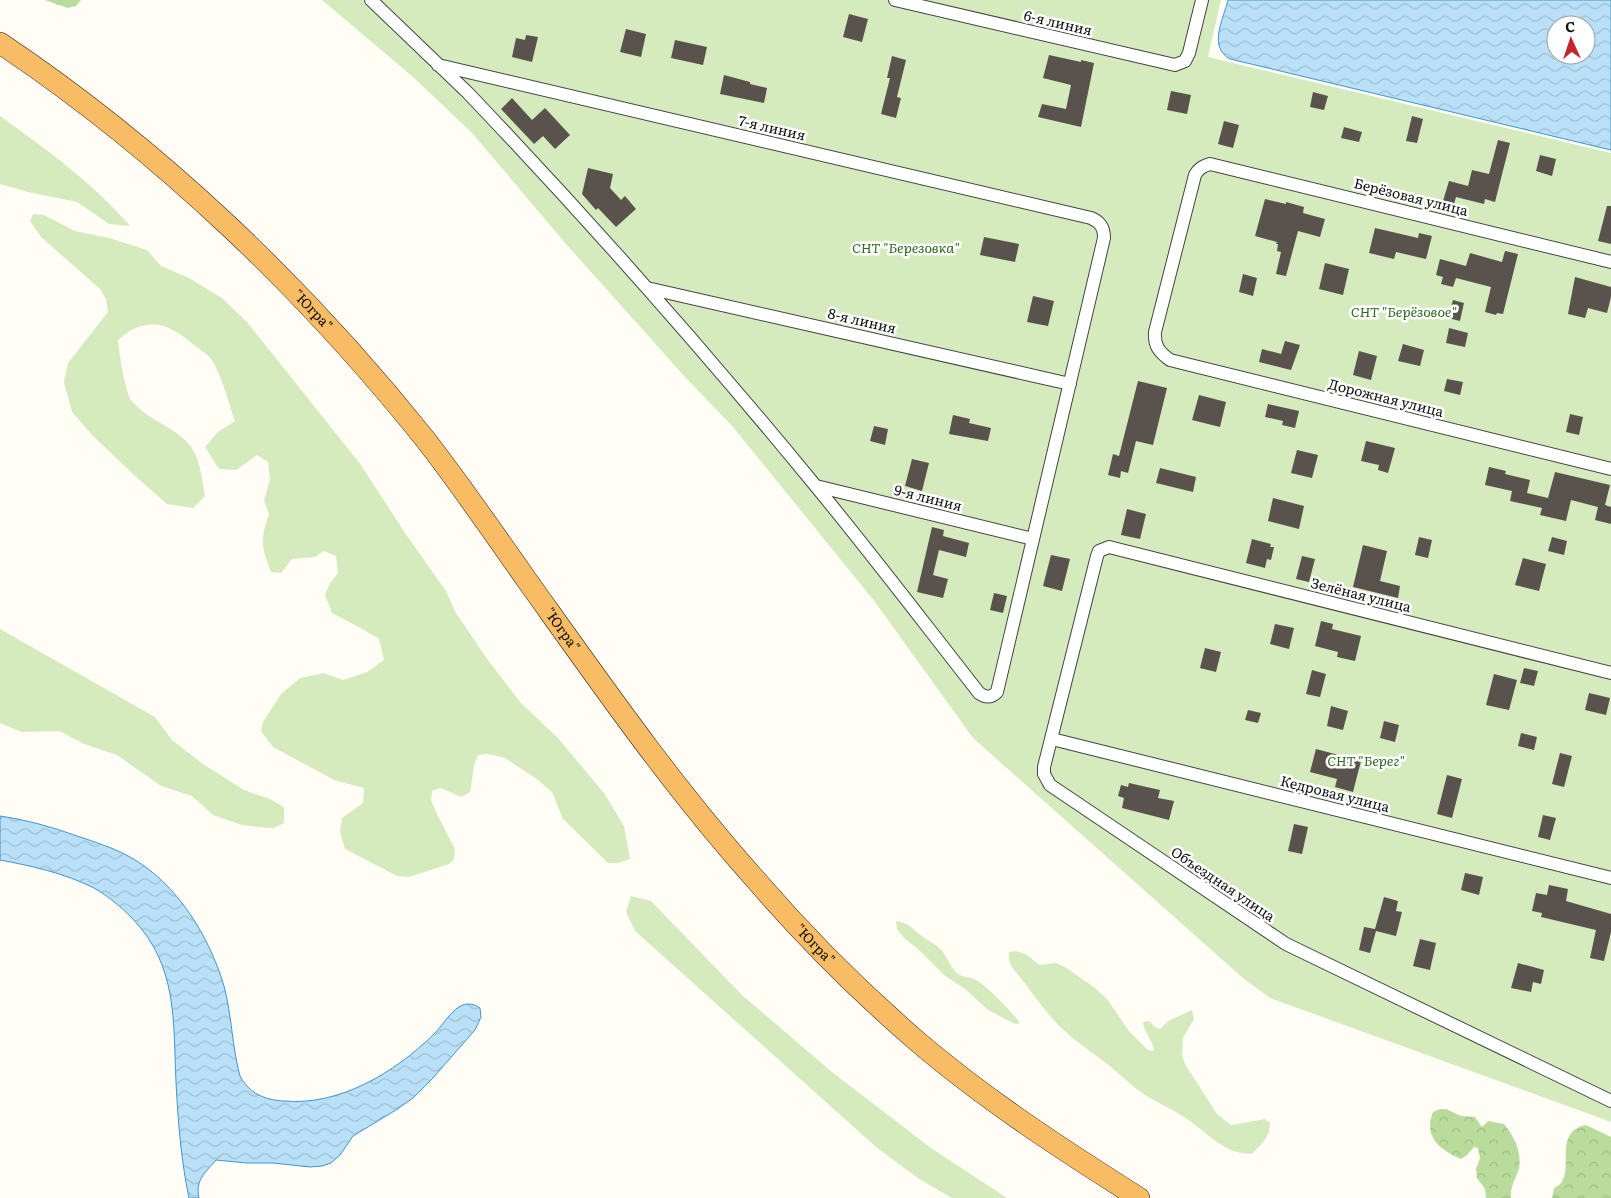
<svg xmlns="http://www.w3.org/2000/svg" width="1611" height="1198" font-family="Literata,serif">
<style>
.green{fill:#d5ebbd}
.forest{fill:url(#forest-crowns)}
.water{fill:url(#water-waves);stroke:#3f96cf;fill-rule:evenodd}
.building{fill:#5a524d}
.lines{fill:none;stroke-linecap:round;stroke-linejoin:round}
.minor-casing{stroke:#444;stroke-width:14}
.trunk-casing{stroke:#222;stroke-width:22}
.minor{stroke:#fff;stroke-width:12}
.trunk{stroke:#f7bc64;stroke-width:21}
.labels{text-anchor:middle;stroke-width:5;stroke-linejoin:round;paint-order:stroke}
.street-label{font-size:14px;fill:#111;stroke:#fff}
.park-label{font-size:14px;font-style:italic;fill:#2f6b1f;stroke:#fff}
</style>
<defs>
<pattern id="forest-crowns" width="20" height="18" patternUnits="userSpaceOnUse" patternTransform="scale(1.25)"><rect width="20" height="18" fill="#b9dc9c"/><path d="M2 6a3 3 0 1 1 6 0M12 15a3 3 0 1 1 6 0" fill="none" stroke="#9ebc85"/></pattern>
<pattern id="water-waves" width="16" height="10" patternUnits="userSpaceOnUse" patternTransform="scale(1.25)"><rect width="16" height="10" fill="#b9e0f7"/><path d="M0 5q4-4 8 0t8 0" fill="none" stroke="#9ebfd3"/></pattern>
</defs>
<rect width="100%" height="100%" fill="#fffdf5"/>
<path class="green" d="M322,0H1221L1208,57L1611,153V1122L1270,998L1244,979L973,738L875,602L733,427L685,377L566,244L472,133L413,77Z
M0,116C46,149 93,183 130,226L109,224L77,202L28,192L0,184Z
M33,214L44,215L75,231L109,238L147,250L161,266L189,278L222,298L247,322L361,465L405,533L446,591L456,613L485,656L520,702L557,737L604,793L624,826L630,859L619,863H608L563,819L552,792L538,780L505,758L488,754L478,755C472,767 473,779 470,792L461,797L441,788L432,791L431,800L436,812L455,849L454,859L449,864L409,877L397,876L345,849L340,832L342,818L363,803L364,788L334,780L273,747L261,731L263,722L281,694L300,678L324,673L343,680L367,672L384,660L379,639L366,631L332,613L325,595L330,583L338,573L336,556L324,551L315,557L292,559L281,573L271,572C261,547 260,539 269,514L264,501L270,479L268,462L257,455L236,470L219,469L205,447L218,432L235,421C229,404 221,373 211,359C207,353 198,349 193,344C167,322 145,316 118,340C119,352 125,391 131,400C137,408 150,417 159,422C197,444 198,452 205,496L193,508L167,504L135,476L92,435L72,412L64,382L68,363L108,312L106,299L100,289L41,237L30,221Z
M0,629L155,717L172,740L203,764L244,790L270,799L284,807V823L274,828H268L242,825L213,815L192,796L161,786L117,755L84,744L59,731L22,732L0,723Z
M631,896L651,901L742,995L832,1072L931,1148L1007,1198H952L919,1179L876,1147L635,931L626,912Z
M896,921C910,923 912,929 922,936C929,942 937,944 943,952C948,959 952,969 958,974C964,978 971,977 976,980C985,984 1015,1015 1020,1023L1016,1024L1009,1021L988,1010L965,989L944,975L918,949L904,938L897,929Z
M1016,951L1027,955L1039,965L1056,963L1065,967L1095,988L1107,999L1129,1031L1148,1050L1154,1051C1153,1040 1144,1033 1143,1022L1149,1021L1155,1027L1160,1029L1168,1021L1192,1010L1194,1019L1183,1038L1182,1055L1185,1064L1217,1114L1231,1125L1265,1119L1270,1123C1270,1138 1262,1143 1252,1154C1224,1154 1209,1134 1187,1119C1174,1110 1158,1103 1145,1095C1133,1087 1123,1077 1112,1068C1098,1056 1081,1046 1067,1033C1050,1019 1037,999 1023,981C1016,971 1007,966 1009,952Z"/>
<path class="forest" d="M45,0H81L76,6L68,8Z
M1440,1109H1446L1461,1116L1475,1117L1482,1127L1488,1121L1504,1124C1514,1136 1522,1152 1519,1168C1516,1179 1510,1186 1511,1198H1486L1485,1189L1477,1178L1476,1169L1480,1158L1478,1148L1474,1147L1467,1155L1461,1159C1440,1150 1423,1137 1433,1112Z
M1586,1125L1611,1137V1198H1552L1554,1188C1580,1178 1549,1132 1586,1125Z"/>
<path class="water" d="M1228,0H1611V150L1230,59C1208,47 1223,20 1228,0ZM1556,25H1586V55H1556Z
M0,816C27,820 52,827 77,836C95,842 114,848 130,857C177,883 209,936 224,986C232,1016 232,1047 240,1076C249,1093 264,1100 284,1101C339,1106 394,1073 433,1035C441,1028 447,1016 456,1009C463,1003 472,1002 480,1008L481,1017L475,1030L432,1079L413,1098L396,1110L353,1136L340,1155L331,1163L322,1166L310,1167L273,1163H247L216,1160C205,1173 195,1180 199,1198H189C181,1160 178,1121 176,1082C173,1020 178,966 132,918C121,907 108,896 94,888C64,873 32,866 0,860Z"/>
<path class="building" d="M849,14L868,19L862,42L843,37Z
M626,29L646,34L641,57L620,52Z
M526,35L538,37L532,62L512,57L516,38L525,40Z
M675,40L707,47L703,65L671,58Z
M1049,55L1081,62V60L1094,63L1081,127L1038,117L1042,104L1066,109L1071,85L1043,78Z
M892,56L906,60L897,97L901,98L896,118L881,114L890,78H887Z
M724,75L750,82V84L767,88L764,103L720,94Z
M1171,91L1191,95L1187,114L1167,110Z
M1313,92L1328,96L1324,110L1310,107Z
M512,98L532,120L545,108L570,135L555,149L543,136L534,144L501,109Z
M1412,116L1423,119L1417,143L1406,141Z
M1224,121L1239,125L1233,148L1218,144Z
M1344,127L1362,132L1359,142L1341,138Z
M1498,140L1510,143L1495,202L1485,199L1484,204L1456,197L1454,204L1443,201L1449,181L1468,186L1472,170L1489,174Z
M1540,155L1556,159L1552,176L1536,171Z
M588,168L613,174L610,188L621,200L625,196L636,209L616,227L598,208L596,210L582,194Z
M1265,199L1286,204V202L1304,207L1303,213L1325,219L1320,237L1298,231L1286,276L1276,274L1281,252L1277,251L1278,244H1276L1277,242L1255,236Z
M1607,206H1611V244L1598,241Z
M1375,228L1418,238L1419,233L1432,236L1426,259L1396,252L1394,259L1369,253Z
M984,237L1019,244L1015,262L980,255Z
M1505,251L1518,254L1503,314L1497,313L1496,315L1485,312L1491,287L1456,278L1453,287L1441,284L1443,277L1436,275L1440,259L1466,266L1470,253L1502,262Z
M1325,263L1349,269L1343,295L1319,289Z
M1243,274L1257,278L1253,296L1239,292Z
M1575,277L1611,287V297L1607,313L1588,308L1585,318L1568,314Z
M1033,296L1054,301L1048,326L1027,322Z
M1453,300L1464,303L1460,321L1448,318Z
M1449,328L1468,333L1465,347L1446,343Z
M1285,341L1300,345L1291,370L1259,362L1262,349L1281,354Z
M1403,344L1424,350L1420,366L1398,361Z
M1359,351L1377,356L1371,380L1353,375Z
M1447,379L1463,382L1460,395L1444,391Z
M1138,381L1167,388L1153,445L1136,441L1128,473L1121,471L1120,478L1108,475L1113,454L1119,456Z
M1199,395L1226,402L1220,427L1192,420Z
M1268,404L1299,411L1295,428L1282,425L1283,421L1265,417Z
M1570,414L1583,417L1579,435L1566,432Z
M953,415L970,419L969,423L991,428L988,441L949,434Z
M874,426L888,429L885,445L870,441Z
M1366,441L1395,448L1388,473L1378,470L1379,465L1361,461Z
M1297,450L1318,455L1312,478L1291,473Z
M912,459L929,463L922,491L905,486Z
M1489,467L1506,471L1505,474L1530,480L1527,493L1548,498L1555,472L1610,485L1605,505L1611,507V524L1595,520L1598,507L1571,500L1566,521L1540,515L1542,508L1510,501L1512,491L1485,485Z
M1160,468L1196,477L1193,492L1156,483Z
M1273,498L1304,506L1299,529L1268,521Z
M1127,509L1146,514L1140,539L1121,535Z
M932,527L944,530L943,536L969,543L966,557L939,550L933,575L948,579L943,598L917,592Z
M1419,537L1432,540L1428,558L1415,555Z
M1552,537L1567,541L1564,555L1548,551Z
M1252,539L1271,544L1270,547H1274L1271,560L1267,559L1265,568L1246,563Z
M1363,545L1387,551L1380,581L1400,586L1398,598L1353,587Z
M1051,555L1070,559L1062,591L1043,586Z
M1302,556L1315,559L1309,582L1296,579Z
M1523,558L1546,564L1539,591L1515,585Z
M994,593L1007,596L1003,613L990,610Z
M1321,621L1333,624L1332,629L1361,636L1355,661L1337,657L1338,652L1315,646Z
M1275,624L1294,628L1289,649L1270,644Z
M1205,648L1221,652L1216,672L1200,668Z
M1524,668L1538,671L1534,686L1520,683Z
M1312,670L1326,674L1320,697L1306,694Z
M1494,674L1517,680L1509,710L1486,705Z
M1589,693L1610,698L1606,715L1585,710Z
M1331,706L1348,711L1343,730L1327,726Z
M1248,710L1261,713L1258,723L1245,720Z
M1384,721L1399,725L1395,742L1380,738Z
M1521,733L1537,737L1534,750L1518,746Z
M1316,749L1361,761L1353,792L1335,787L1337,779L1310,772Z
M1560,753L1572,756L1564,787L1552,784Z
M1447,775L1462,779L1452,818L1437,814Z
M1129,783L1160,790L1158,798L1174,801L1169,820L1122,808L1124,798L1118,796L1121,785L1128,787Z
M1543,815L1556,818L1550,840L1538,837Z
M1294,824L1308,827L1302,854L1288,851Z
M1465,873L1483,877L1479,895L1461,890Z
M1549,885L1568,889L1566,901L1611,914V932L1604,961L1590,958L1596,930L1541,917L1542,913L1532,911L1536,893L1547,895Z
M1384,897L1398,901L1396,911L1402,912L1396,936L1376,931L1370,953L1359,950L1364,927L1375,929Z
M1420,939L1436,943L1430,970L1413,966Z
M1518,963L1544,970L1541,984L1533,982L1531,992L1511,988Z"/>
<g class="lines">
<defs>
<path id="minor" d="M371,0L468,93C588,219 704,350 814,484C871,553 924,623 979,693C986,698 991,698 997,692L1104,238C1104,227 1100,222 1091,218L438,65
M895,0L1175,65L1185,61L1189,53L1202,0
M1611,262L1210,164C1203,166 1199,168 1195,175L1155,332C1154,346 1159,352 1170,360L1611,469
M647,288L1070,384
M816,486L1033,539
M1611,673L1109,547L1099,551L1097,556L1044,767V774L1050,785L1286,944L1611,1101
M1052,739L1611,878"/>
<g id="trunk">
<path id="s1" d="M0,43C160,150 305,289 425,439C460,484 493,532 526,579C599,681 671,785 755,879C805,937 860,992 918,1042C986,1100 1063,1150 1139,1198"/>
</g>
</defs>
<use href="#minor" class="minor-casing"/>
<use href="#trunk" class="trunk-casing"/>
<use href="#minor" class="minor"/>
<use href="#trunk" class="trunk"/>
</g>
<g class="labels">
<g class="street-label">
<text transform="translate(1058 23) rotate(13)" y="5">6-я линия</text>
<text transform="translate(772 128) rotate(13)" y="5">7-я линия</text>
<text transform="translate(1411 197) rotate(14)" y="5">Берёзовая улица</text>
<text dy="5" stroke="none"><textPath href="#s1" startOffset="412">"Югра"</textPath></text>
<text transform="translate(862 321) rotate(13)" y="5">8-я линия</text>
<text transform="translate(1386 398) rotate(14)" y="5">Дорожная улица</text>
<text transform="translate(928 498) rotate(14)" y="5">9-я линия</text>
<text transform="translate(1361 595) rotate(14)" y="5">Зелёная улица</text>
<text dy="5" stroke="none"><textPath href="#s1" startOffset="818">"Югра"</textPath></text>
<text transform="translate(1335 794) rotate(14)" y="5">Кедровая улица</text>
<text transform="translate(1223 884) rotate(34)" y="5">Объездная улица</text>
<text dy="5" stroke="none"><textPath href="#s1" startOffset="1222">"Югра"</textPath></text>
</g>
<g class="park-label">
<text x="906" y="253">СНТ "Березовка"</text>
<text x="1404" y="317">СНТ "Берёзовое"</text>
<text x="1366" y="766">СНТ "Берег"</text>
</g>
</g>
<g transform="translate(1571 40) rotate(357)"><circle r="24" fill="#ffffff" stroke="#a0a0a0"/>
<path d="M0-4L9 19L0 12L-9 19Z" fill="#c4262e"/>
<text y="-8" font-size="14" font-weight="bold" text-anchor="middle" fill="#111111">С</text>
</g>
</svg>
